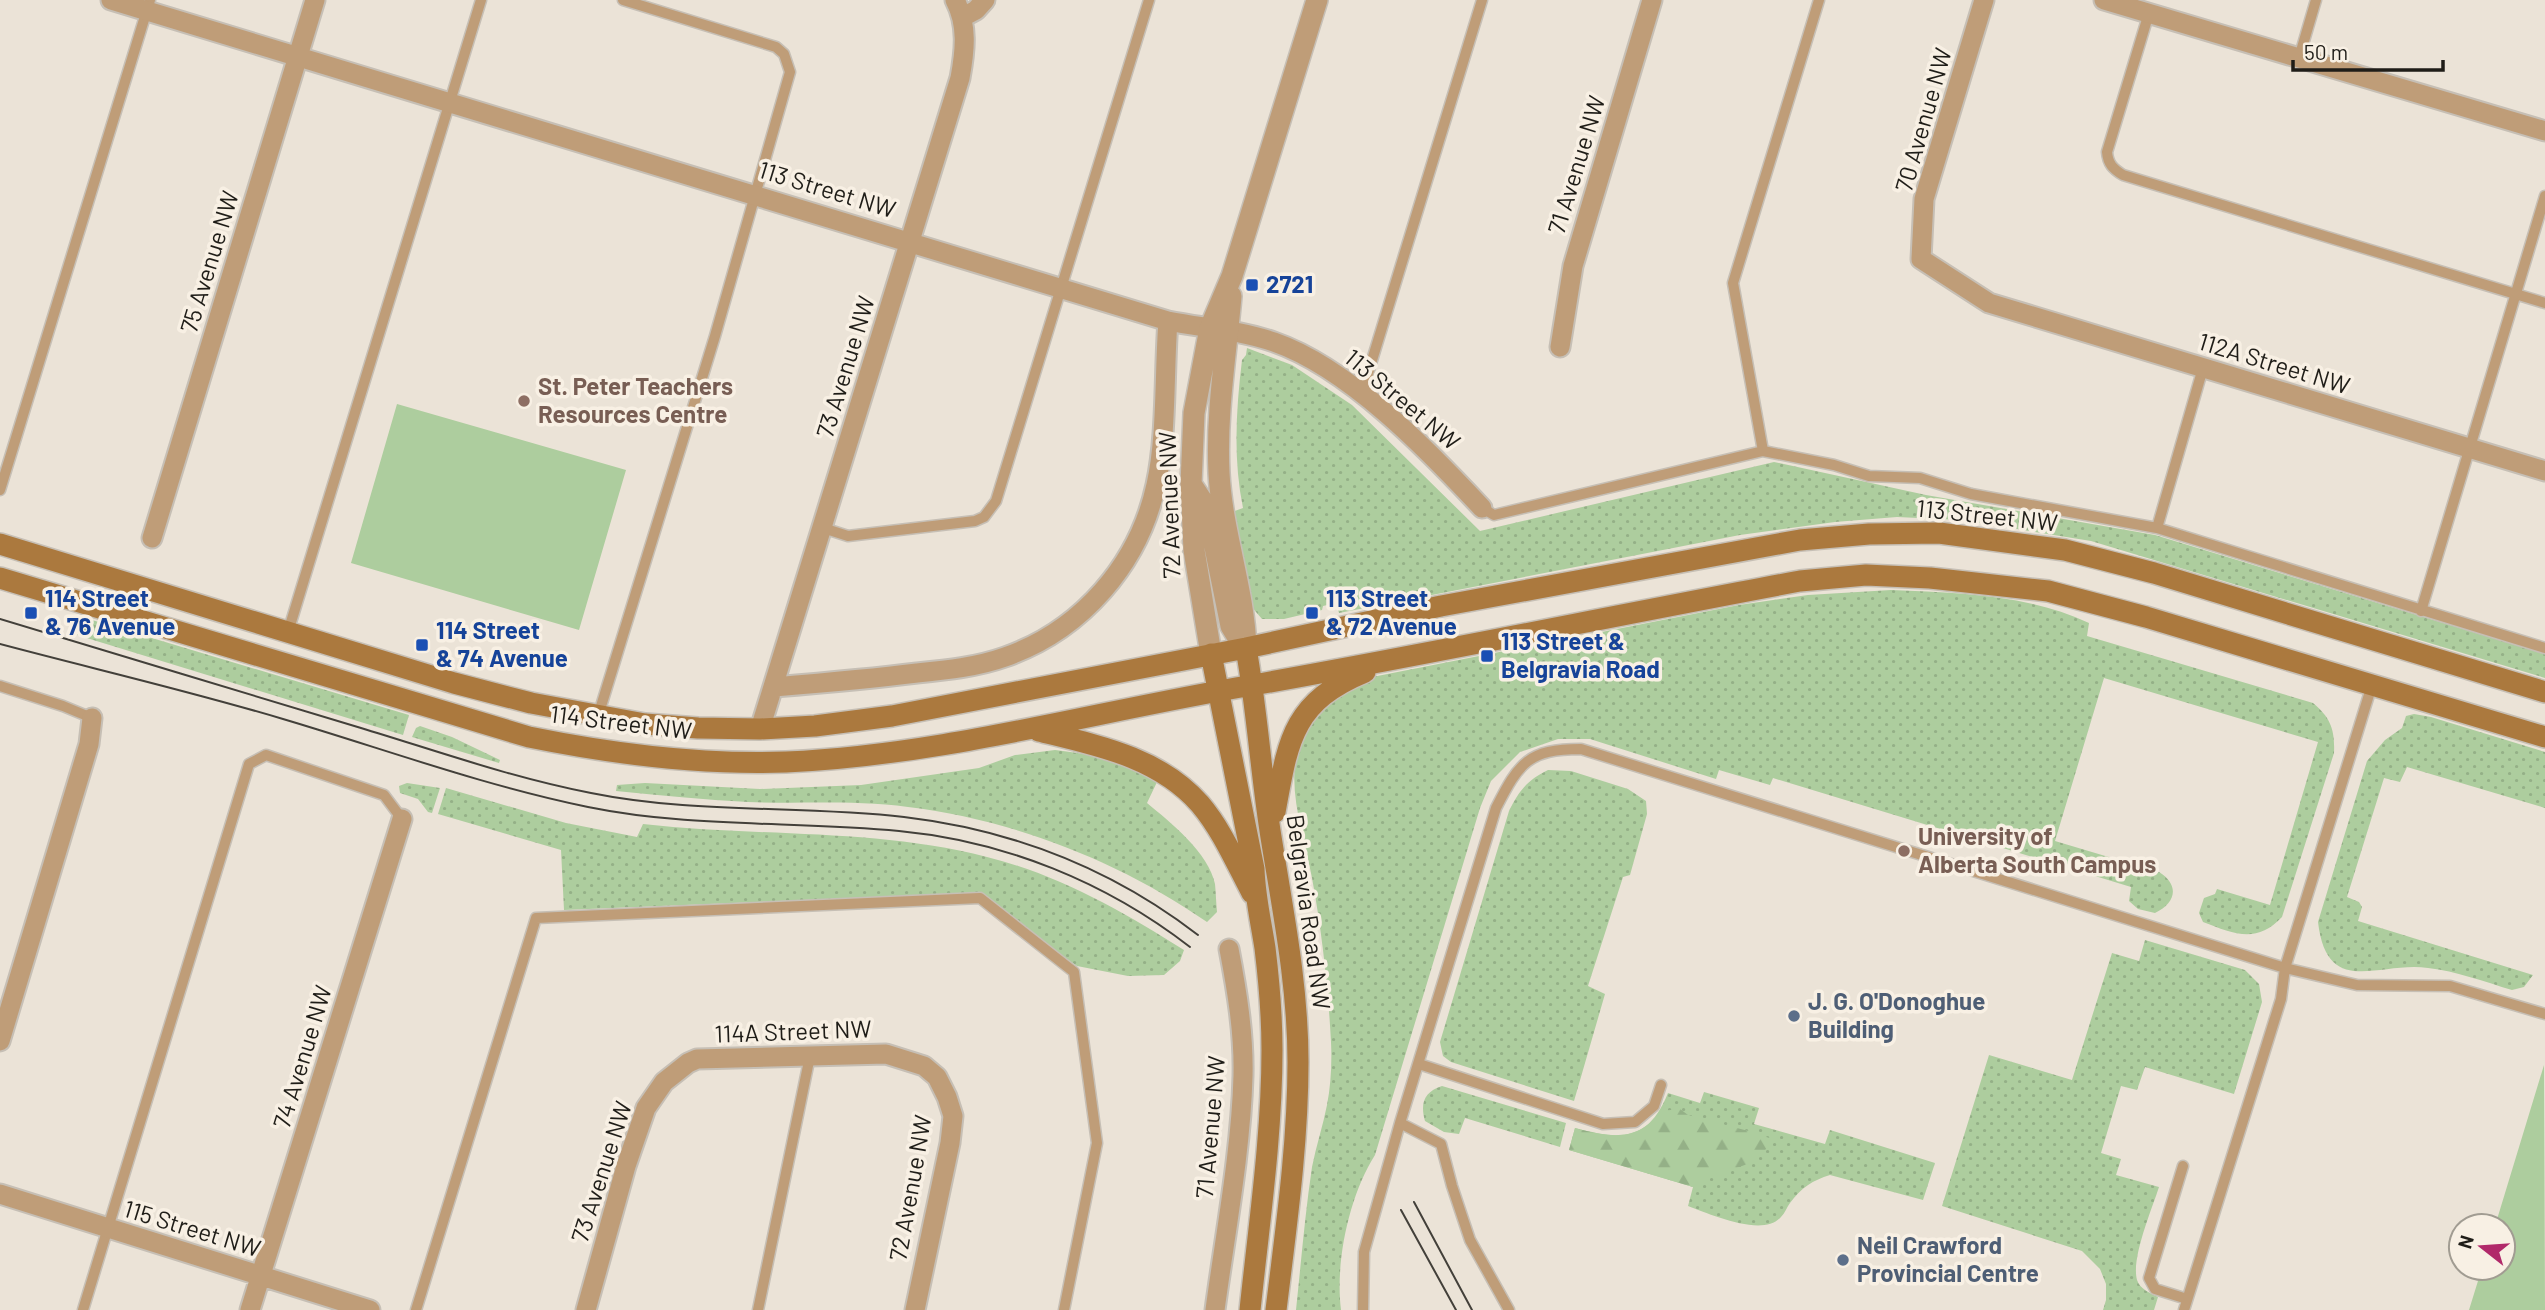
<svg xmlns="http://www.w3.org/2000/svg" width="2545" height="1310" font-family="Barlow,sans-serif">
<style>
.grass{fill:url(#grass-dots)}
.forest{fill:url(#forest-firs)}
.park{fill:#adcd9e}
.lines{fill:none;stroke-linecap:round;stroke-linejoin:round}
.service-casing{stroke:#c6bfb5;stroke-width:13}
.minor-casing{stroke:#c6bfb5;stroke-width:23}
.tertiary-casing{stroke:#c6bfb5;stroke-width:24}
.secondary-casing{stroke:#c6bfb5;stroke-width:24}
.service{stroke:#bf9d78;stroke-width:10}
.minor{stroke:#bf9d78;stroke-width:19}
.tertiary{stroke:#bf9d78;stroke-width:21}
.secondary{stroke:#ab793e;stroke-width:21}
.tram{stroke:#43403a;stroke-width:2}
.transit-dot{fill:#1a4fb4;stroke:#f8f0e4;stroke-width:2.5}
.education-dot{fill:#8d6e63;stroke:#f8f0e4;stroke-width:2.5}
.service-dot{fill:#5c6f8a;stroke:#f8f0e4;stroke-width:2.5}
.labels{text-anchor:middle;stroke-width:7;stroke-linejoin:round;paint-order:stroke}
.street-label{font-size:24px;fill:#1f1d18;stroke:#f8f0e4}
.transit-label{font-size:24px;font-weight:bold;fill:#164399;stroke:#f8f0e4;text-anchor:start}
.education-label{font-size:24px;font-weight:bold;fill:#785e54;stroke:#f8f0e4;text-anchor:start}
.service-label{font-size:24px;font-weight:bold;fill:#4e5e75;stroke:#f8f0e4;text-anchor:start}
</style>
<defs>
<pattern id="grass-dots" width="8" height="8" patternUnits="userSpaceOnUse" patternTransform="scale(1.75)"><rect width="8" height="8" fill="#adcd9e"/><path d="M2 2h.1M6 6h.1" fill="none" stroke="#94b087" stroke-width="1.8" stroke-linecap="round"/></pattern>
<pattern id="forest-firs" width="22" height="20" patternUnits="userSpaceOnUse" patternTransform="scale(1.75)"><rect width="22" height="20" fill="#adcd9e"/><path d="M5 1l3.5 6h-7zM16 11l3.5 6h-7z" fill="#94b087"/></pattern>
</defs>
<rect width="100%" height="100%" fill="#ebe3d7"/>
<path class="grass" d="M1247,348L1292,365L1352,405L1480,531L1774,462L1926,495L2155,535L2545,654V678L2091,541L1962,520L1897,517L1835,522L1740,535L1339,613L1336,603L1323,606L1322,610L1284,619H1262L1250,605L1232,512L1243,508C1233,459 1236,410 1242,360L1246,355Z
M1891,590C1958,593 2027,594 2089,623L2087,636L2313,703C2331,718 2335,730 2334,753L2282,917C2257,944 2234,934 2203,922L2199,913L2204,898L2215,894L2217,889L2270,905L2318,742L2104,678L2055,841L2159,872C2180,885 2176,903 2155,913L2138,909L2129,901L2131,887L1773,778L1770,785L1719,770L1716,779L1590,739H1558L1520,752L1491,781L1480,808L1375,1155C1349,1196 1335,1262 1341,1310H1296C1301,1263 1305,1214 1312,1167C1316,1146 1323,1126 1327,1105C1331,1085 1332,1062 1331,1042C1328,986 1322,932 1312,878C1305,839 1289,797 1296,757C1303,716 1332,702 1362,679L1739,605L1808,595Z
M82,617L409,715L403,735L77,635Z
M2414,714L2431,717L2545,752V808L2407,767L2400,782L2384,778L2347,897L2359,902L2362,907L2358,921L2533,975L2524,987L2512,990C2485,982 2456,971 2428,968C2379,961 2327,999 2318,922L2367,761L2385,740L2402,728L2406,716Z
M420,726L452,737L500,760L499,763L412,737L416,728Z
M1055,750C1096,755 1121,759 1157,782L1147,803C1170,822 1209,853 1215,884C1216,893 1216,903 1217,912L1207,922C1119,861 1014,820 908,807C855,800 801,804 748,802C704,800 660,795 616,791L617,785L645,783L760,789L861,785L979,768L1015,755Z
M1548,770L1571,771L1628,789L1646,801L1647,814L1630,875L1623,877L1588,986L1605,994L1574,1101L1451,1062L1443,1056L1440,1042L1509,811C1519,791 1527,780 1548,770Z
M407,783L440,788L432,813L428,812L418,799L400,793L399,786Z
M446,788L566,823L637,837L643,824C757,837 875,828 987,857C1059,875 1122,911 1184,950L1180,961L1164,975L1128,976L1077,966L971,893L564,910L561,850L438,814Z
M2145,940L2245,970L2259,984L2262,1002L2234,1094L2145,1067L2137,1090L2121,1086L2101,1153L2121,1159L2116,1175L2159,1187C2152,1209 2131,1258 2137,1280C2140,1289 2150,1293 2158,1297L2154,1310H2103L2106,1300V1284L2100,1269L2082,1251L1942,1206L1989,1055L2072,1080L2112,953L2139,961Z
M1442,1086L1566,1123L1560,1147L1465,1118L1459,1134L1444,1132L1425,1121C1420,1103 1424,1092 1442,1086Z
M1704,1092L1759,1108L1754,1124L1825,1144L1830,1130L1935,1163L1923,1200L1830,1175C1813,1180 1801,1188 1790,1203C1787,1207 1785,1213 1781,1217C1763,1238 1710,1214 1688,1206L1693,1187L1569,1150L1575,1128C1621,1140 1648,1142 1668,1093L1700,1103Z"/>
<path class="forest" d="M1680,1109L1688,1115L1752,1132L1775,1140L1753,1162L1703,1180L1693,1187L1569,1150L1575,1128C1609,1137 1637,1143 1661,1111Z"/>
<path class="park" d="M397,404L626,470L579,630L351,563Z
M2544,1065L2545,1310H2469L2482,1268H2503V1226H2495Z"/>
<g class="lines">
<defs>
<path id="service" d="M2149,13L2107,152C2108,164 2113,169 2123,175L2545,303
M2299,58L2316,0
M1362,393L1482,0
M1763,451L1733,283L1819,0
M0,490L150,0
M1482,508L1494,515L1763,451L1834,465L1869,476L1920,478L1971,494L2157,528L2545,648
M823,528L848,536L975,521L984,517L996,501L1149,0
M2157,528L2203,368
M2421,611L2545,196
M288,632L481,0
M0,686L63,706L92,718
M598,716L715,336L790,72L784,54L776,47L623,0
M1419,1064L1603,1124L1635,1122L1654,1106L1661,1085
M1400,1123L1441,1144L1452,1186L1470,1240L1509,1310
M2183,1166L2149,1278L2155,1289L2187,1299
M83,1310L249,764L266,755L384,795L402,819
M416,1310L536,918L980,898L1074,972L1097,1143L1064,1310
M758,1310L810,1056
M1363,1310L1364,1252L1400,1123L1496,808C1519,763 1528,749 1581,749L2285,968L2357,985L2450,986L2545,1014
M2184,1310L2281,999L2285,968L2372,685"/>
<path id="minor" d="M111,0L1168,321C1203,328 1240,330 1274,342C1349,368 1428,450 1482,508
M1984,0L1924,199L1921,259L1989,303L2545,471
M2104,0L2545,131
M963,17L976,10L985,0
M1560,347L1573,266L1652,0
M152,538L315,0
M774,687C822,683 869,679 917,673C947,670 977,667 1005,657C1082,630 1139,564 1156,485C1167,436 1164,372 1168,321
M760,729L960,78C965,51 968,25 955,0
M0,1041L89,744L92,718
M0,1194L370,1310
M250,1310L402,819
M586,1310L626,1166L646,1108L664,1082L688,1063L697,1059L886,1054L924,1066L937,1077L947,1097L953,1116L950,1143L915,1310
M1215,1310C1225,1235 1241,1152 1243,1076C1244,1033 1237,991 1229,949"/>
<path id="tertiary" d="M1231,296C1226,355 1216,413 1219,473C1222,532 1244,589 1246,648
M1191,484L1207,508L1231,626L1242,644
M1211,654L1194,550L1191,484L1194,413L1210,328L1232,276L1317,0"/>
<path id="secondary" d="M0,544L454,683L531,703L645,724L698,728L760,729L815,726L892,716L1246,648L1441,606L1800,540L1869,534L1939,533L2065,550L2154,573L2545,692
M0,578L529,737C613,754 701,765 786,762C944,755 1097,711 1253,685C1435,653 1617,615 1800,581L1866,575L1930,578L2048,591L2146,617L2545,737
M1246,648C1257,710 1261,774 1271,837C1283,912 1298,985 1298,1062C1298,1145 1286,1228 1276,1310
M1211,654L1254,869C1255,897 1261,922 1265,948C1269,981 1272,1016 1272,1050C1272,1136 1259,1224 1250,1310
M1039,731C1096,745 1159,757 1200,804C1222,830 1236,863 1252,893
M1275,812C1288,741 1292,702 1365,672"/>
</defs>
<use href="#service" class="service-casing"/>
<use href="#minor" class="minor-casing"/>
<use href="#tertiary" class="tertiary-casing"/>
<use href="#secondary" class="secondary-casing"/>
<use href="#service" class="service"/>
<use href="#minor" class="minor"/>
<use href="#tertiary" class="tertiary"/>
<use href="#secondary" class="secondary"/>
<path class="tram" d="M0,619C120,655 241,692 361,728C437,751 513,778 591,793C694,814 800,805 904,817C1014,830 1111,868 1198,935
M0,644C94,669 190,691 283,719C384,749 485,786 588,807C690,828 796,821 899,831C1005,841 1106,882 1190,947
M1414,1202L1472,1310
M1401,1210L1456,1310"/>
</g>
<g class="transit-dot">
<rect x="1245" y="278" width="14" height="14" rx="3.5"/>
<rect x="24" y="606" width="14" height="14" rx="3.5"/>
<rect x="1305" y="606" width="14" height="14" rx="3.5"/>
<rect x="415" y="638" width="14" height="14" rx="3.5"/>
<rect x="1480" y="649" width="14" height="14" rx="3.5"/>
</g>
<g class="education-dot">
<circle cx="524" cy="401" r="7"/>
<circle cx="1904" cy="851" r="7"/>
</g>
<g class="service-dot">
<circle cx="1794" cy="1016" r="7"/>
<circle cx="1843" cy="1260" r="7"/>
</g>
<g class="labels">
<g class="street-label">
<text transform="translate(1924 120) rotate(-74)" y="8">70 Avenue NW</text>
<text transform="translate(1577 165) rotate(-73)" y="8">71 Avenue NW</text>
<text transform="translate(827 190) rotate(17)" y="8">113 Street NW</text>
<text transform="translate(210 262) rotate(-73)" y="8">75 Avenue NW</text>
<text transform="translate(2274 364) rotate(17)" y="8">112A Street NW</text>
<text transform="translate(846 367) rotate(-73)" y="8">73 Avenue NW</text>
<text transform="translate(1402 400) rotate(40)" y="8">113 Street NW</text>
<text transform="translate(1170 505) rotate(-92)" y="8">72 Avenue NW</text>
<text transform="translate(1987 516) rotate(6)" y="8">113 Street NW</text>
<text transform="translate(621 723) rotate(7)" y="8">114 Street NW</text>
<text transform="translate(1308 912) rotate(82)" y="8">Belgravia Road NW</text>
<text transform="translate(793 1032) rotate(-2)" y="8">114A Street NW</text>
<text transform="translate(303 1057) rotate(-73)" y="8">74 Avenue NW</text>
<text transform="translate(1211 1127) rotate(-85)" y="8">71 Avenue NW</text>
<text transform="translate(602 1172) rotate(-72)" y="8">73 Avenue NW</text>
<text transform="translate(911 1188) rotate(-80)" y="8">72 Avenue NW</text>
<text transform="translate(192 1229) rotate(17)" y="8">115 Street NW</text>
</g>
<g class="transit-label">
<text x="1266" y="293">2721</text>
<text x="45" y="607">114 Street<tspan x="45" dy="28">&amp; 76 Avenue</tspan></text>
<text x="1326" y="607">113 Street<tspan x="1326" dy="28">&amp; 72 Avenue</tspan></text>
<text x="436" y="639">114 Street<tspan x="436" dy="28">&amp; 74 Avenue</tspan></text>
<text x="1501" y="650">113 Street &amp;<tspan x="1501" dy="28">Belgravia Road</tspan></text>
</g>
<g class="education-label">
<text x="538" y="395">St. Peter Teachers<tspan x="538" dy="28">Resources Centre</tspan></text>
<text x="1918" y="845">University of<tspan x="1918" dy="28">Alberta South Campus</tspan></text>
</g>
<g class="service-label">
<text x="1808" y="1010">J. G. O'Donoghue<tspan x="1808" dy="28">Building</tspan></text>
<text x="1857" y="1254">Neil Crawford<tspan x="1857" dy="28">Provincial Centre</tspan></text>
</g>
</g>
<g transform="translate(2482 1247) rotate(287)"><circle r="33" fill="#f8f0e4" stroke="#a19c92" stroke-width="2"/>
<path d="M0-5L12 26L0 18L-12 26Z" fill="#b1296a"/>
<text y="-10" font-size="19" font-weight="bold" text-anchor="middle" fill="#1f1d18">N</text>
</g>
<path d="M2293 60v10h150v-10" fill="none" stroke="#1f1d18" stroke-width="3.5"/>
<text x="2304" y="60" font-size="21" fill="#1f1d18" stroke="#f8f0e4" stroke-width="5" paint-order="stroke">50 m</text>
</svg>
